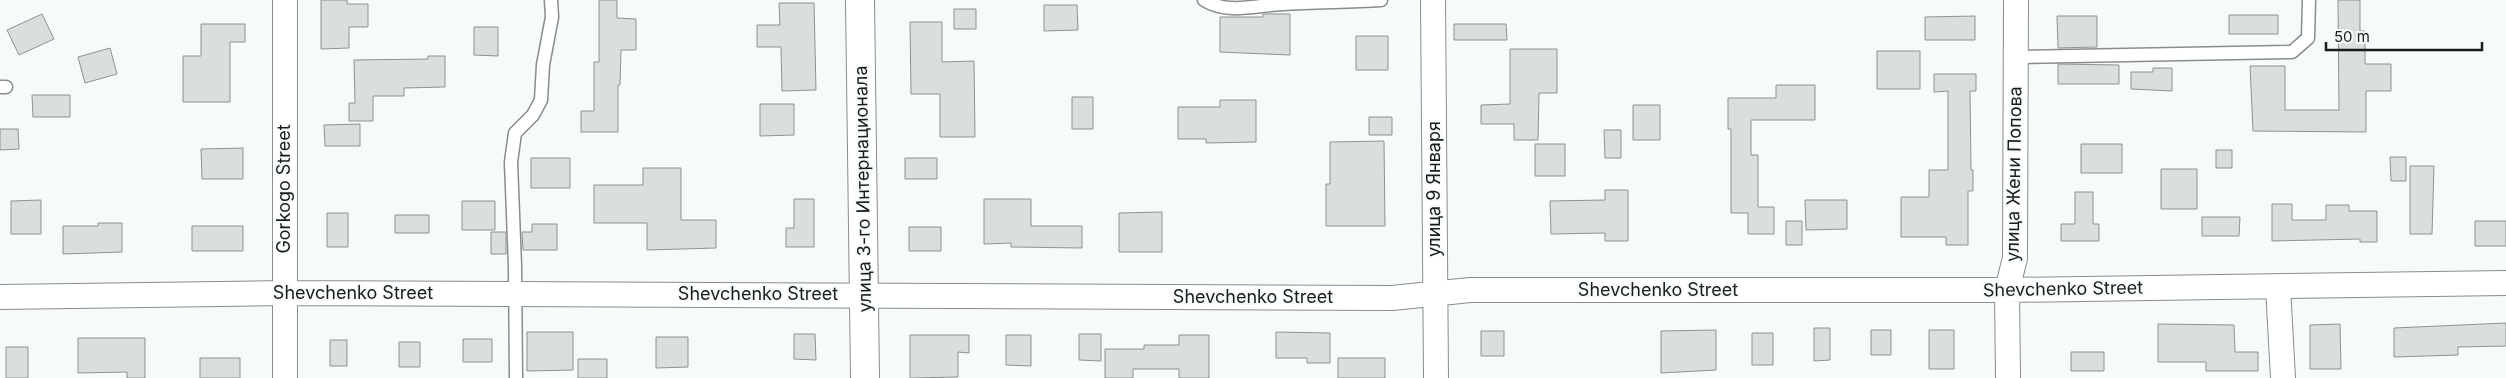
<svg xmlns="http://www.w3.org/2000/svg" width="2506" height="378" font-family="Inter,sans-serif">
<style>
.building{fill:#dadfde;stroke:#8e9392}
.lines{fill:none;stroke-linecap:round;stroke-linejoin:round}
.lane-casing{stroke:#888d8d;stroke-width:15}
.street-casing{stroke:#888d8d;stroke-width:26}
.secondary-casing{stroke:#888d8d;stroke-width:30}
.lane{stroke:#fff;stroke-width:12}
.street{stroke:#fff;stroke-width:24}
.secondary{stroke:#fff;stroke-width:28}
.labels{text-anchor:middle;stroke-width:4;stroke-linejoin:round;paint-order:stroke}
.street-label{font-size:18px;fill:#1a1b1b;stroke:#f6fbfa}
</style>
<rect width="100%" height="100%" fill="#f6fbfa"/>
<path class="building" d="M321,0H347V4H368V27H349V48L321,49Z
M599,0H617V18L636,19V50H621L620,85H618V132H581V111H594V62H599Z
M2338,0H2360V31H2365V64H2391V91H2366V132L2253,131L2250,66H2285V110H2339Z
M779,3H814L816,90L782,91L781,47H757V25H780Z
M1044,5H1077L1078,30L1044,31Z
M954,9H976V29H954Z
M42,14L54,39L19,55L7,30Z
M1263,14H1290V55L1220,52V17H1263Z
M2229,15H2278V34H2229Z
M1975,16V40H1925V17Z
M2057,16H2097V47L2058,48Z
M910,22H942V62L974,61L975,137H940V94H911Z
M201,24H245V42H230V102H183V56H201Z
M1454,24H1506L1507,40H1454Z
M474,27H498V56L474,55Z
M1356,36H1388V70H1356Z
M110,48L117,74L85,83L78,57Z
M1510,49H1557V93H1539L1538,140H1514V124H1481V105L1510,104Z
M1877,51H1920V89H1877Z
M428,56H445V87L404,88V96H373V121H349V103H355L354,60L428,59Z
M2058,64L2119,65V84H2058Z
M2153,68H2172V91L2131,89V72H2153Z
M1934,74H1976V91H1970L1971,170H1973V191H1968V245H1946V237H1901V197H1929V170H1948V91L1934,92Z
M1776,85H1815V120H1751V155H1758V207H1774V234H1748V213H1731V129H1728V98H1776Z
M32,95H70V117H33Z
M1072,97H1093V129H1072Z
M1220,100H1256V142L1206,143V139H1178V107H1220Z
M760,104H794V135L760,136Z
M1633,105H1660V140H1633Z
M1369,117H1392V135H1369Z
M360,124V146H325L324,125Z
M0,129H18L19,149L0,150Z
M1604,130H1621V158H1605Z
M1384,141L1385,226H1326V184H1330V142Z
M1535,144H1565V176H1535Z
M2081,144H2122V173H2081Z
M243,148V179H202L201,149Z
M2216,150H2232V168H2216Z
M2390,157H2406V181H2391Z
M531,158H570V188H531Z
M905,158H937V179H905Z
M2410,166H2434L2432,234H2410Z
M643,168H681V220H716V248L647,250V223H594V185H643Z
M2161,169H2197V209H2161Z
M1605,190H1628V241H1605V233L1551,234L1550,201L1605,200Z
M2075,192H2093V224H2099V241H2061V224H2075Z
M794,199H814V247H786V228H794Z
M984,199H1031V226H1082V248L1011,247V243L984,244Z
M41,200V234H11V201Z
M1805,200H1847V229L1806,230Z
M462,201H495V230H462Z
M2272,204H2292V220H2326V205H2349V211H2377V242H2360V239L2272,241Z
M1162,212V252H1119V213Z
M327,213H348V247H327Z
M395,215H429V233H395Z
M2202,217H2240L2239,236H2202Z
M1786,221H1802V245H1786Z
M2475,221H2506V246H2475Z
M98,223H122V252L63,254V226H98Z
M532,224H557V250H523L522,232H532Z
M192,226H243V251H192Z
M909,227H941V251H909Z
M491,232H506V254H491Z
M2506,323V346L2458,347V355L2394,357V328Z
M2158,324L2234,325L2235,352H2258V371H2206V362H2158Z
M2340,324L2341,369H2310V325Z
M1814,328H1830V360L1814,361Z
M1716,330V370L1661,373V331Z
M1871,330H1891V355H1871Z
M1929,330H1954V369H1929Z
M1481,331H1504V356H1481Z
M527,332H573V370L527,371Z
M1276,332L1330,333V363H1307V358H1276Z
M1752,333H1773V365H1752Z
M794,334H815L816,360L794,359Z
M1079,334H1101V361L1079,360Z
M910,335H969V353L958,352V377L910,378Z
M1006,335H1031V366L1006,365Z
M1179,335H1209V378H1179V369H1133V378H1105V349H1144V345H1179Z
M656,337H688V367L656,368Z
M78,338H145V378H127V372L78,373Z
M463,339H492V362H463Z
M330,340H347V366H330Z
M399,342H420V367H399Z
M6,347H28V378H6Z
M2071,352H2104V371H2071Z
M200,358H240V378H200Z
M1338,358H1385V378H1338Z
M578,359H607V378H578Z"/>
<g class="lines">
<defs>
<path id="lane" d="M1204,0C1228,15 1256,5 1283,4C1316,2 1348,2 1381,0
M2017,57L2292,52L2308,38L2309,0
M0,87H6
M516,378L515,266L511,162L515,133L533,115L541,100L543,65L552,17L551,0"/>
<path id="street" d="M1433,0L1436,378
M2278,287L2283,378
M0,297L284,293L1392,298L1470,290H2007L2506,283
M285,378V0
M2008,378L2007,290L2015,258L2016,0"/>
<path id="secondary" d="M860,0L865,378"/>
</defs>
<use href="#lane" class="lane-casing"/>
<use href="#street" class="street-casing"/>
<use href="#secondary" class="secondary-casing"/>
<use href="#lane" class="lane"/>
<use href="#street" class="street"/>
<use href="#secondary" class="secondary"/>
</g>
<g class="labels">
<g class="street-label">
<text transform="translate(2014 174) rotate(-89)" y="6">улица Жени Попова</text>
<text transform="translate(284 189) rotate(-90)" y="6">Gorkogo Street</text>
<text transform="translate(863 189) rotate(-91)" y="6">улица 3-го Интернационала</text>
<text transform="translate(1434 189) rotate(-90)" y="6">улица 9 Января</text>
<text transform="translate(2063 289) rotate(-1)" y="6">Shevchenko Street</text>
<text x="1658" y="296">Shevchenko Street</text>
<text x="353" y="299">Shevchenko Street</text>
<text x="758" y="300">Shevchenko Street</text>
<text x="1253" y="303">Shevchenko Street</text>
</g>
</g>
<path d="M2326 42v8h156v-8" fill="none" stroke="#1a1b1b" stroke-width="2.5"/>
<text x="2334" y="42" font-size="15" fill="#1a1b1b" stroke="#f6fbfa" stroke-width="4" paint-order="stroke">50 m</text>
</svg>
